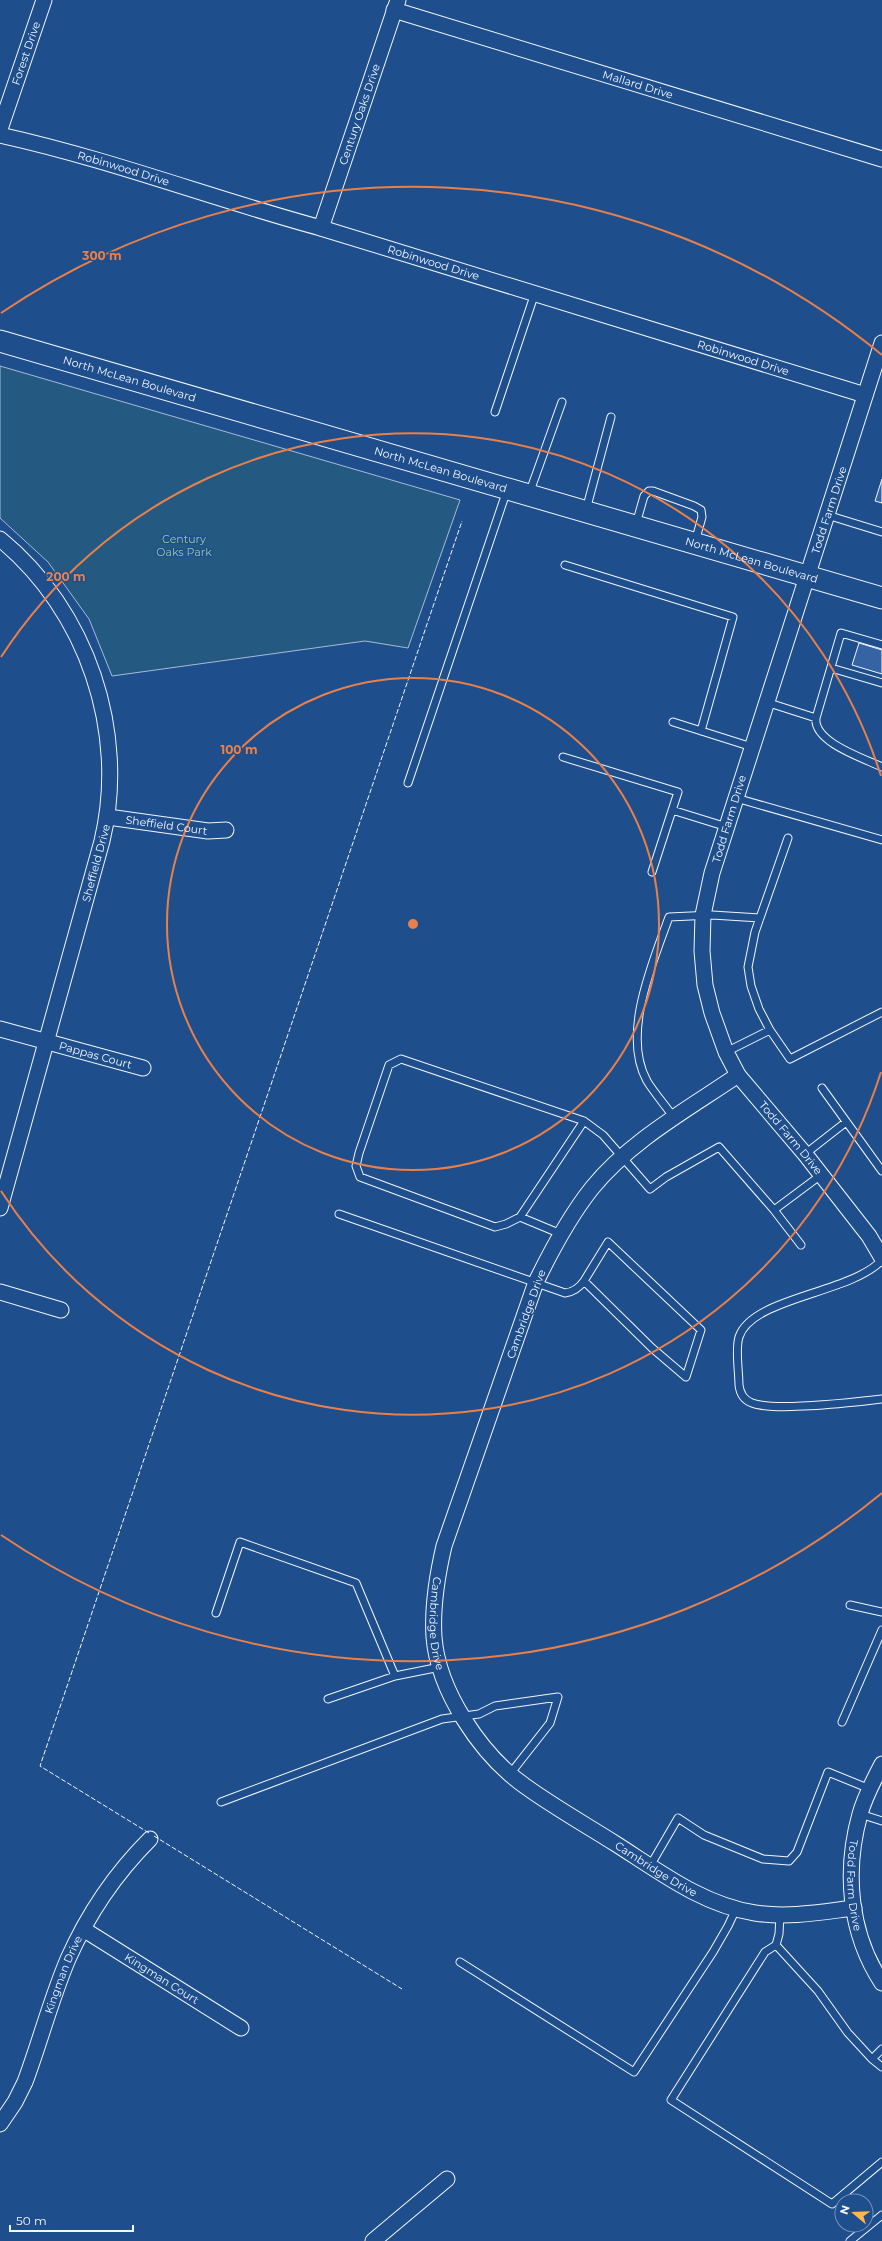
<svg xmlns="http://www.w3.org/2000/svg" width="882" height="2241" font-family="Montserrat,sans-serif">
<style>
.green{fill:#245a82;stroke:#a8bbd7}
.building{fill:#3563a3;stroke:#f2f6ff}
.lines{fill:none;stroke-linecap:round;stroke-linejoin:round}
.service-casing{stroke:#f2f6ff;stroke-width:9}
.minor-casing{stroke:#f2f6ff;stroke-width:17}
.secondary-casing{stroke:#f2f6ff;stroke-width:23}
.service{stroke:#1f4e8c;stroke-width:7}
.minor{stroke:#1f4e8c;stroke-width:15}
.secondary{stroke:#1f4e8c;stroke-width:21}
.fence{stroke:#f2f6ff;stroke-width:1;stroke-dasharray:5 2;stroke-linecap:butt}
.ring{fill:none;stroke:#ea8049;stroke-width:2}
.labels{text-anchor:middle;stroke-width:3;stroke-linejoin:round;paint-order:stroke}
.street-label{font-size:11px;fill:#f2f6ff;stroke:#1f4e8c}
.park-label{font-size:11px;fill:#97c8a6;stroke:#1f4e8c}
.centre{fill:#ea8049;stroke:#1f4e8c;stroke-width:2}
.ring-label{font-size:12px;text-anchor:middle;font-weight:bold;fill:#ea8049;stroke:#1f4e8c;stroke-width:3;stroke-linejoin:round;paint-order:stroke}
</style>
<rect width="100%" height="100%" fill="#1f4e8c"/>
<path class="green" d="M0,366L460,500L408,648L365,641L112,676L89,619L48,562L0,518Z"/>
<path class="building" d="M882,479V503L875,501Z
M859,643L882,650V674L852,665Z"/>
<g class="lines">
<defs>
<path id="service" d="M495,412L535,293
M529,494L562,402
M586,510L611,417
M827,515L882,532
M636,524L644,496L649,491H653L694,506L701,510L702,517L695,542
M565,565L733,617L701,731
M831,668L882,683
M766,702L816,718L841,633L882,645
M816,718C813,742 863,758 882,767
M673,722L752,747
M563,757L678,792L652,872
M408,783L507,490
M736,798L882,840
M672,810L727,827
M788,838L755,932L748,967L751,986L759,1009L770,1030L790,1059L882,1012
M726,1052L770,1030
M822,1088L882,1171
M674,1118C666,1106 655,1094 647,1081C621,1034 653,962 669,917L712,915L760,918
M805,1154L846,1122
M774,1210L821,1175
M339,1214L565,1293C574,1292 579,1288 584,1281L608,1242L701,1330L686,1377L652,1348L584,1281
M520,1217L584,1121
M561,1234L520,1217L506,1224L495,1227L360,1177L356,1166L359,1153L389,1065L401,1059L584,1121L603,1135L650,1189L666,1177L719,1147L774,1210L801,1245
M882,1260C850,1294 752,1297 739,1337C735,1350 739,1371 739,1385C740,1394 744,1400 752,1403C775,1412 855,1402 882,1399
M850,1605L882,1612
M216,1613L240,1542L356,1583L395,1676
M328,1699L395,1676L440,1667
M842,1722L882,1630
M221,1802L442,1719L479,1714L495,1706L558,1697L550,1723L510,1774
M860,1814L882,1821
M650,1866L678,1818L704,1835L763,1859L789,1861L797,1852L828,1772L870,1789
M780,1915L779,1934L776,1945L818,1991L848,2033L872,2059L882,2049
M776,1945L765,1952L671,2100L832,2204L882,2162
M460,1962L634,2072L713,1952L728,1926L736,1909
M872,2059L882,2067
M850,2241L882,2215"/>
<g id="minor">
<path id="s1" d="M394,10L882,159"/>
<path id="s2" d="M0,129L44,0"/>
<path id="s3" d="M0,135C109,159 214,199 321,228L865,395"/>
<path id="s4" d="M321,228L398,0"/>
<path id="s5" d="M882,343L712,873L703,915L702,951L705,985L712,1013L726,1052L738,1075L805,1154L869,1236L882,1258"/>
<path d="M0,539C87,610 128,732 102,841L0,1208"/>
<path id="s6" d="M108,817L208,831L226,830"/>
<path id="s7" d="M0,1029L143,1068"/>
<path id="s8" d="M738,1075C688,1109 630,1141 592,1188C569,1217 552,1249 536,1282L444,1546C437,1576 432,1606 434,1637C438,1691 481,1755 525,1786C554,1807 586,1825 616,1844C660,1872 703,1905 755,1913C788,1918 821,1912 854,1908"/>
<path d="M0,1292L61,1310"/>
<path id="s9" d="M882,1764C874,1780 865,1796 860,1814C844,1871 849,1933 882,1983"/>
<path id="s10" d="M83,1929L241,2028"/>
<path id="s11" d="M0,2124L15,2102L25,2082C40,2042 51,1999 68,1959C88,1914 115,1874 150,1839"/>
<path d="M373,2241L447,2179"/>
</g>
<g id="secondary">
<path id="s12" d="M0,341L882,598"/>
</g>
</defs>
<use href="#service" class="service-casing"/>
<use href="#minor" class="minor-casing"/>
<use href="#secondary" class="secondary-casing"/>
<use href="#service" class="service"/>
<use href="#minor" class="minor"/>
<use href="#secondary" class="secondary"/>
<path class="fence" d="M149,1833L40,1766L462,521
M154,1836L402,1989"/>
</g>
<g class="ring">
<circle cx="413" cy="924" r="246"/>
<path d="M881 1072A491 491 0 0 1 1 1191M1 657A491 491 0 0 1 881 776"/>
<path d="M882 1493A737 737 0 0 1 1 1535M1 313A737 737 0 0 1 882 355"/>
</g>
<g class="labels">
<g class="street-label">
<text dy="4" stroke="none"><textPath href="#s2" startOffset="80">Forest Drive</textPath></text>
<text dy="4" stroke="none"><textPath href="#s1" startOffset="255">Mallard Drive</textPath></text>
<text dy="4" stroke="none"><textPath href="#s4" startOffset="120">Century Oaks Drive</textPath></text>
<text dy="4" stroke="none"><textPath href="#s3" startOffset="128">Robinwood Drive</textPath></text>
<text dy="4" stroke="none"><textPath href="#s3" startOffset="452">Robinwood Drive</textPath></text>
<text dy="4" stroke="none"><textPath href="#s3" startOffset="776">Robinwood Drive</textPath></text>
<text dy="4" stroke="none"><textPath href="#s12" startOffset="135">North McLean Boulevard</textPath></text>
<text dy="4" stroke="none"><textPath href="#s12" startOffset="459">North McLean Boulevard</textPath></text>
<text transform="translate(829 510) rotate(-72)" y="4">Todd Farm Drive</text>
<text dy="4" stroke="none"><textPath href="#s12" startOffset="783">North McLean Boulevard</textPath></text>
<text transform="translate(729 819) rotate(-73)" y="4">Todd Farm Drive</text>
<text dy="4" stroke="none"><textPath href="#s6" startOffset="59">Sheffield Court</textPath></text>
<text transform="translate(96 863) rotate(-75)" y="4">Sheffield Drive</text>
<text dy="4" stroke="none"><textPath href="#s7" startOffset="99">Pappas Court</textPath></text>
<text dy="4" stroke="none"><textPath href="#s5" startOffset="848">Todd Farm Drive</textPath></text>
<text transform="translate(526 1314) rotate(-70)" y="4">Cambridge Drive</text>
<text dy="4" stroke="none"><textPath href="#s8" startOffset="653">Cambridge Drive</textPath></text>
<text dy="4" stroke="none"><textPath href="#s8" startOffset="1001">Cambridge Drive</textPath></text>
<text dy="4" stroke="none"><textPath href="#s9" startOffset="127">Todd Farm Drive</textPath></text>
<text dy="4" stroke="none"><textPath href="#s11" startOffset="163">Kingman Drive</textPath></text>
<text dy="4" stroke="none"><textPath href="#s10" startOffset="93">Kingman Court</textPath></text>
</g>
<g class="park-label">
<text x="184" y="543">Century<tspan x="184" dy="13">Oaks Park</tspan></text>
</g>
</g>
<circle cx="413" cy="924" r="6" class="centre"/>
<g class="ring-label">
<text x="102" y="260">300 m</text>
<text x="66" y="581">200 m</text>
<text x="239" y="754">100 m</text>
</g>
<g transform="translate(854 2213) rotate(289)"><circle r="19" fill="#1f4e8c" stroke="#7391ba"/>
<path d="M0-3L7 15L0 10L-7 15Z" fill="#ffb74d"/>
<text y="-6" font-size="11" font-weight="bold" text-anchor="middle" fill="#f2f6ff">N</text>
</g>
<path d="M10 2225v6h123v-6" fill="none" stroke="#f2f6ff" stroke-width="2"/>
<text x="16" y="2225" font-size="12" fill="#f2f6ff" stroke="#1f4e8c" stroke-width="3" paint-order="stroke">50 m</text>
</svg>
